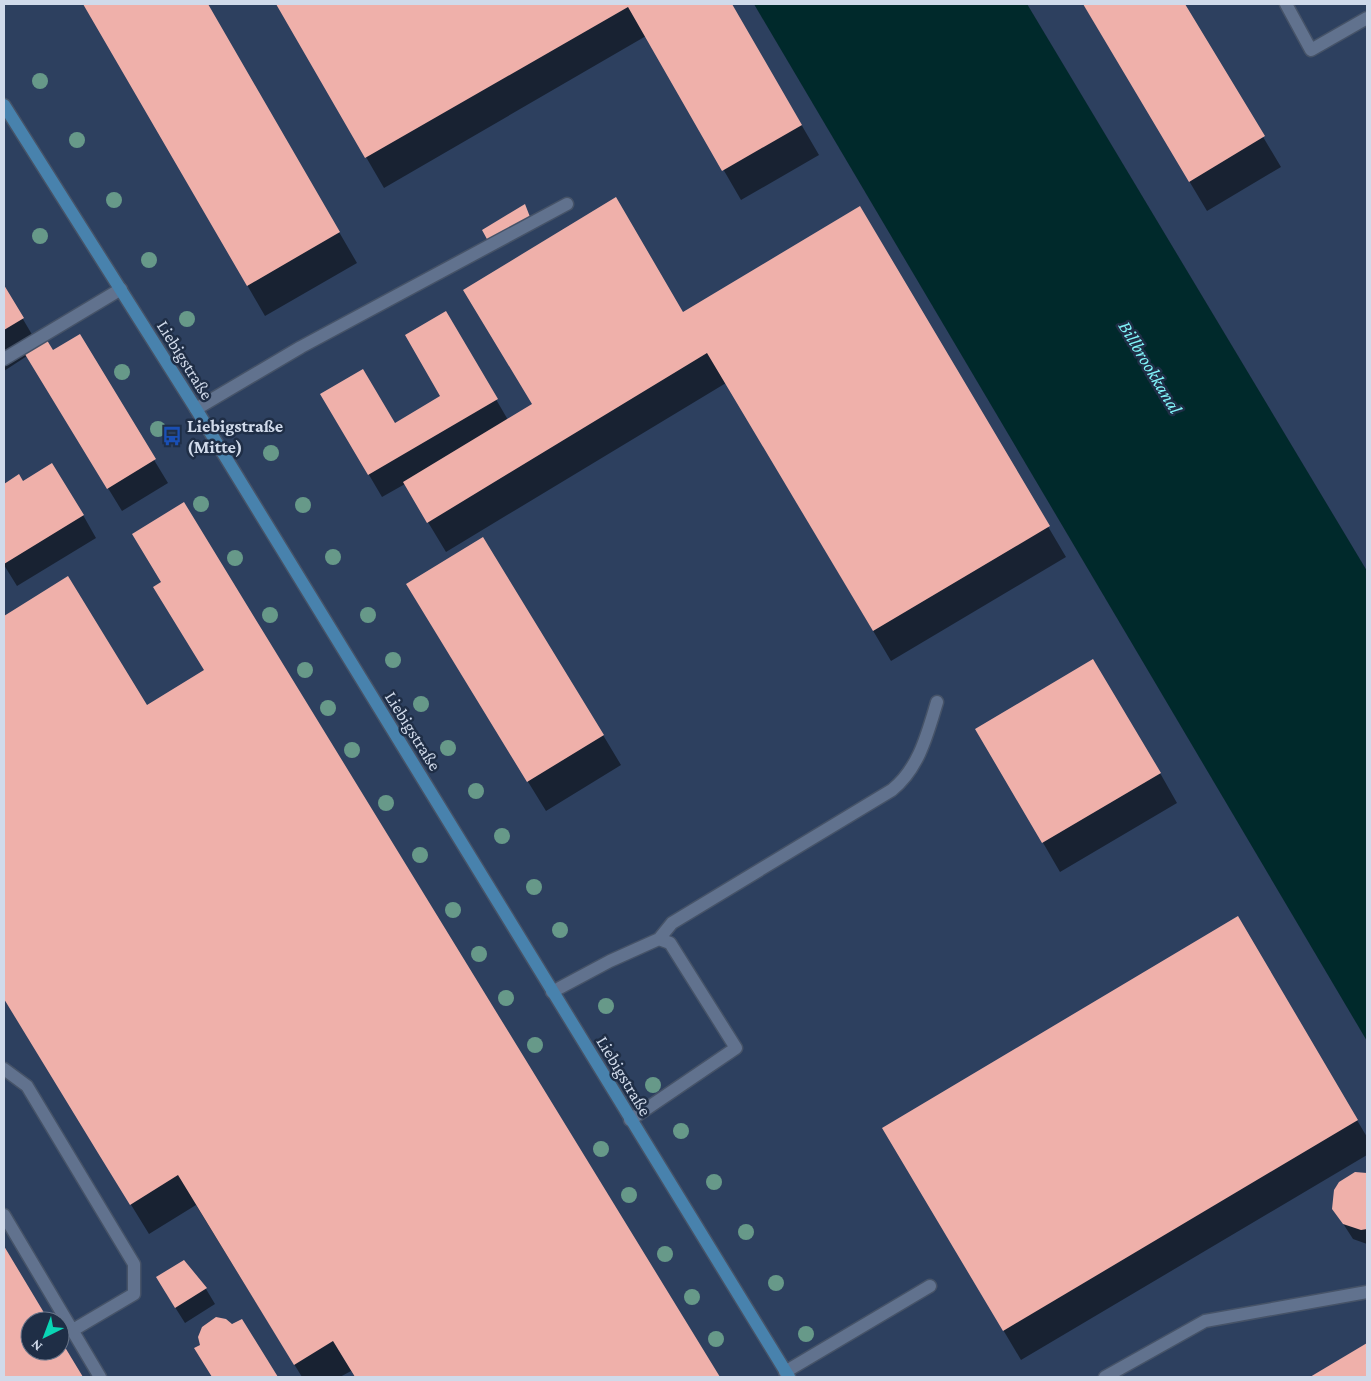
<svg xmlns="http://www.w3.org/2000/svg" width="1371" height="1381" font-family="'Crimson Pro',serif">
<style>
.built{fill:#2d405f;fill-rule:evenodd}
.water{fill:#00292b}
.shadow{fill:#0007}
.building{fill:#efb0aa}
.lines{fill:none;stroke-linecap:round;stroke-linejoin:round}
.service-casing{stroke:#465368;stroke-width:15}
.secondary-casing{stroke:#465368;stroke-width:15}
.service{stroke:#61728e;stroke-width:12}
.secondary{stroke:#4882ad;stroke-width:12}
.tree{fill:#679989}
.labels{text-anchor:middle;stroke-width:5;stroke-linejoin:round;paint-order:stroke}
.street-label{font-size:18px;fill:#d0daea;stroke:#1f2e46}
.poi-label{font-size:18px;font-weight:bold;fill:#d0daea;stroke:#1f2e46;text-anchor:start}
.water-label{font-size:19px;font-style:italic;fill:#81f4f9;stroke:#1f2e46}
</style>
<rect width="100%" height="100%" fill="#293851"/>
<path class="built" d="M4,4H754L1367,1041V1377H4ZM30,1321H60V1351H30Z
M1027,4H1367V571Z"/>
<path class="water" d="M754,4H1027L1367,571V1041Z"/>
<path class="shadow" d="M85,4H207L357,263L265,316Z
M277,4H731L819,155L741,200L646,36L384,188Z
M1086,4H1184L1281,167L1207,211L1102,35L1084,5Z
M860,208L1066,557L891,661L726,383L446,552L405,484L382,497L322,395L395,424L442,396L446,313L508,420Z
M4,287L37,343L53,352L79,336L168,483L122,511L27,356L4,371Z
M19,476L23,483L83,515L96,538L17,586L4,565V485Z
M68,578L146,707L263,634L718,1377H355L351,1371L340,1377H302L196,1205L149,1234L4,998V617Z
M407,585L603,735L621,765L546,811Z
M977,729L1160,773L1177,803L1060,872Z
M1237,918L1367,1137V1155L1021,1360L901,1158Z
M1356,1174L1367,1175V1244L1353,1239L1333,1208Z
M4,1248L48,1321H30V1351H60V1341L81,1377H4Z
M184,1261L206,1289L215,1304L185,1323L166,1293Z
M241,1320L277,1377H213L205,1364L232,1326Z
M1367,1345V1377H1313Z"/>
<path class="building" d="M83,4H208L340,232L247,286Z
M276,4H732L802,125L722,171L628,7L365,158Z
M1083,4H1185L1265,136L1189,182Z
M616,197L683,312L860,206L1050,526L873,631L707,353L427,523L403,482L532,404L463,290Z
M525,204L530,217L488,241L482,230Z
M4,285L24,318L4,330Z
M446,311L498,399L368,475L320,394L363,369L395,423L440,396L405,335Z
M80,334L156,459L107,489L23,351L45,337L53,350Z
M52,463L84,515L4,564V484L19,474L23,481Z
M184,502L264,633L720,1377H355L333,1341L294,1365L178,1175L130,1205L98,1153L4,999V616L68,576L147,705L204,670L153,587L161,582L132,534Z
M483,537L604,735L527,782L406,584Z
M1093,659L1161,773L1042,843L975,729Z
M1238,916L1358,1120L1003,1331L882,1128Z
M1355,1172L1367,1173V1229L1361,1230L1343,1224L1332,1209L1334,1190L1339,1182Z
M4,1246L49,1321H30V1351H60V1339L83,1377H4Z
M184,1260L207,1288L175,1308L156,1277Z
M216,1317L226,1319L232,1324L242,1319L278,1377H212L194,1348L200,1345L198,1337L202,1327Z
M1367,1343V1377H1310Z"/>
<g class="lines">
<defs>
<path id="service" d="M1286,4L1311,50L1367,18
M4,359L121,289
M196,409L301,347L567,204
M659,939L672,923L892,790C919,768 927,735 937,702
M552,992L610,961L659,939L670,943L736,1048L630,1120
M4,1069L27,1086L134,1264V1294L73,1330
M4,1215L100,1377
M785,1372L930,1286
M1105,1377L1205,1321L1367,1292"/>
<path id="secondary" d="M4,105L196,409L789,1377"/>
</defs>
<use href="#service" class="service-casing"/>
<use href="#secondary" class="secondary-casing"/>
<use href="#service" class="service"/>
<use href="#secondary" class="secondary"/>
</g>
<g class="tree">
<circle cx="40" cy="81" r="8"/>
<circle cx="77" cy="140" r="8"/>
<circle cx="114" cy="200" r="8"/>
<circle cx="40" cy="236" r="8"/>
<circle cx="149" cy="260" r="8"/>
<circle cx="187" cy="319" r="8"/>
<circle cx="122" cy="372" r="8"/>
<circle cx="158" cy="429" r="8"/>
<circle cx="271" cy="453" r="8"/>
<circle cx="201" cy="504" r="8"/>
<circle cx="303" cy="505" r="8"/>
<circle cx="333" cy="557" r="8"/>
<circle cx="235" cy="558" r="8"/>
<circle cx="270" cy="615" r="8"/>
<circle cx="368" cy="615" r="8"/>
<circle cx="393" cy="660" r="8"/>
<circle cx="305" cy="670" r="8"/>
<circle cx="421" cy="704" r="8"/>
<circle cx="328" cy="708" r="8"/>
<circle cx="448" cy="748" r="8"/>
<circle cx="352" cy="750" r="8"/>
<circle cx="476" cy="791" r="8"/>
<circle cx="386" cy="803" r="8"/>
<circle cx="502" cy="836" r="8"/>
<circle cx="420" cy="855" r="8"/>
<circle cx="534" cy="887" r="8"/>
<circle cx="453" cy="910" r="8"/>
<circle cx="560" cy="930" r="8"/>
<circle cx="479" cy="954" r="8"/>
<circle cx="506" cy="998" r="8"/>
<circle cx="606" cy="1006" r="8"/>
<circle cx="535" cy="1045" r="8"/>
<circle cx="653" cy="1085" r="8"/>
<circle cx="681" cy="1131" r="8"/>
<circle cx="601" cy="1149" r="8"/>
<circle cx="714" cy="1182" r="8"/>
<circle cx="629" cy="1195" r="8"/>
<circle cx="746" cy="1232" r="8"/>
<circle cx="665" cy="1254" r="8"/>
<circle cx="776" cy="1283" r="8"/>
<circle cx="692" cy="1297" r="8"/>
<circle cx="806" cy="1334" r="8"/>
<circle cx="716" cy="1339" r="8"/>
</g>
<defs>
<symbol id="bus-bare" viewBox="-9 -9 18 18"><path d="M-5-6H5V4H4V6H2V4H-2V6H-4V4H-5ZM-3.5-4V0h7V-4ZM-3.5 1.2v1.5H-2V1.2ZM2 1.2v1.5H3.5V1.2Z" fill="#1a4fb4" stroke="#1f2e46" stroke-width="2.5" paint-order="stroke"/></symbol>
</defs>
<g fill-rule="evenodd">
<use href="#bus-bare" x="158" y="422" width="28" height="28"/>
</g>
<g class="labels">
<g class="street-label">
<text transform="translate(185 360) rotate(58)" y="6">Liebigstraße</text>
<text transform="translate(413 731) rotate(58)" y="6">Liebigstraße</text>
<text transform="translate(624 1076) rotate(59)" y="6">Liebigstraße</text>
</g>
<g class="poi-label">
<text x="187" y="432">Liebigstraße<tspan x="187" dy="21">(Mitte)</tspan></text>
</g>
<g class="water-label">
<text transform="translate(1151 367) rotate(59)" y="7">Billbrookkanal</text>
</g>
</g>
<rect width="1371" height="1381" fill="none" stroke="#d0daea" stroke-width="10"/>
<g transform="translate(45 1336) rotate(222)"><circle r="24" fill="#1f2e46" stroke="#667388"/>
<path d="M0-4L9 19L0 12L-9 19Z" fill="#0ad5b5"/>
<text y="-8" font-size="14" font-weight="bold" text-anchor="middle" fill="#d0daea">N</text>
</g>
</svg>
